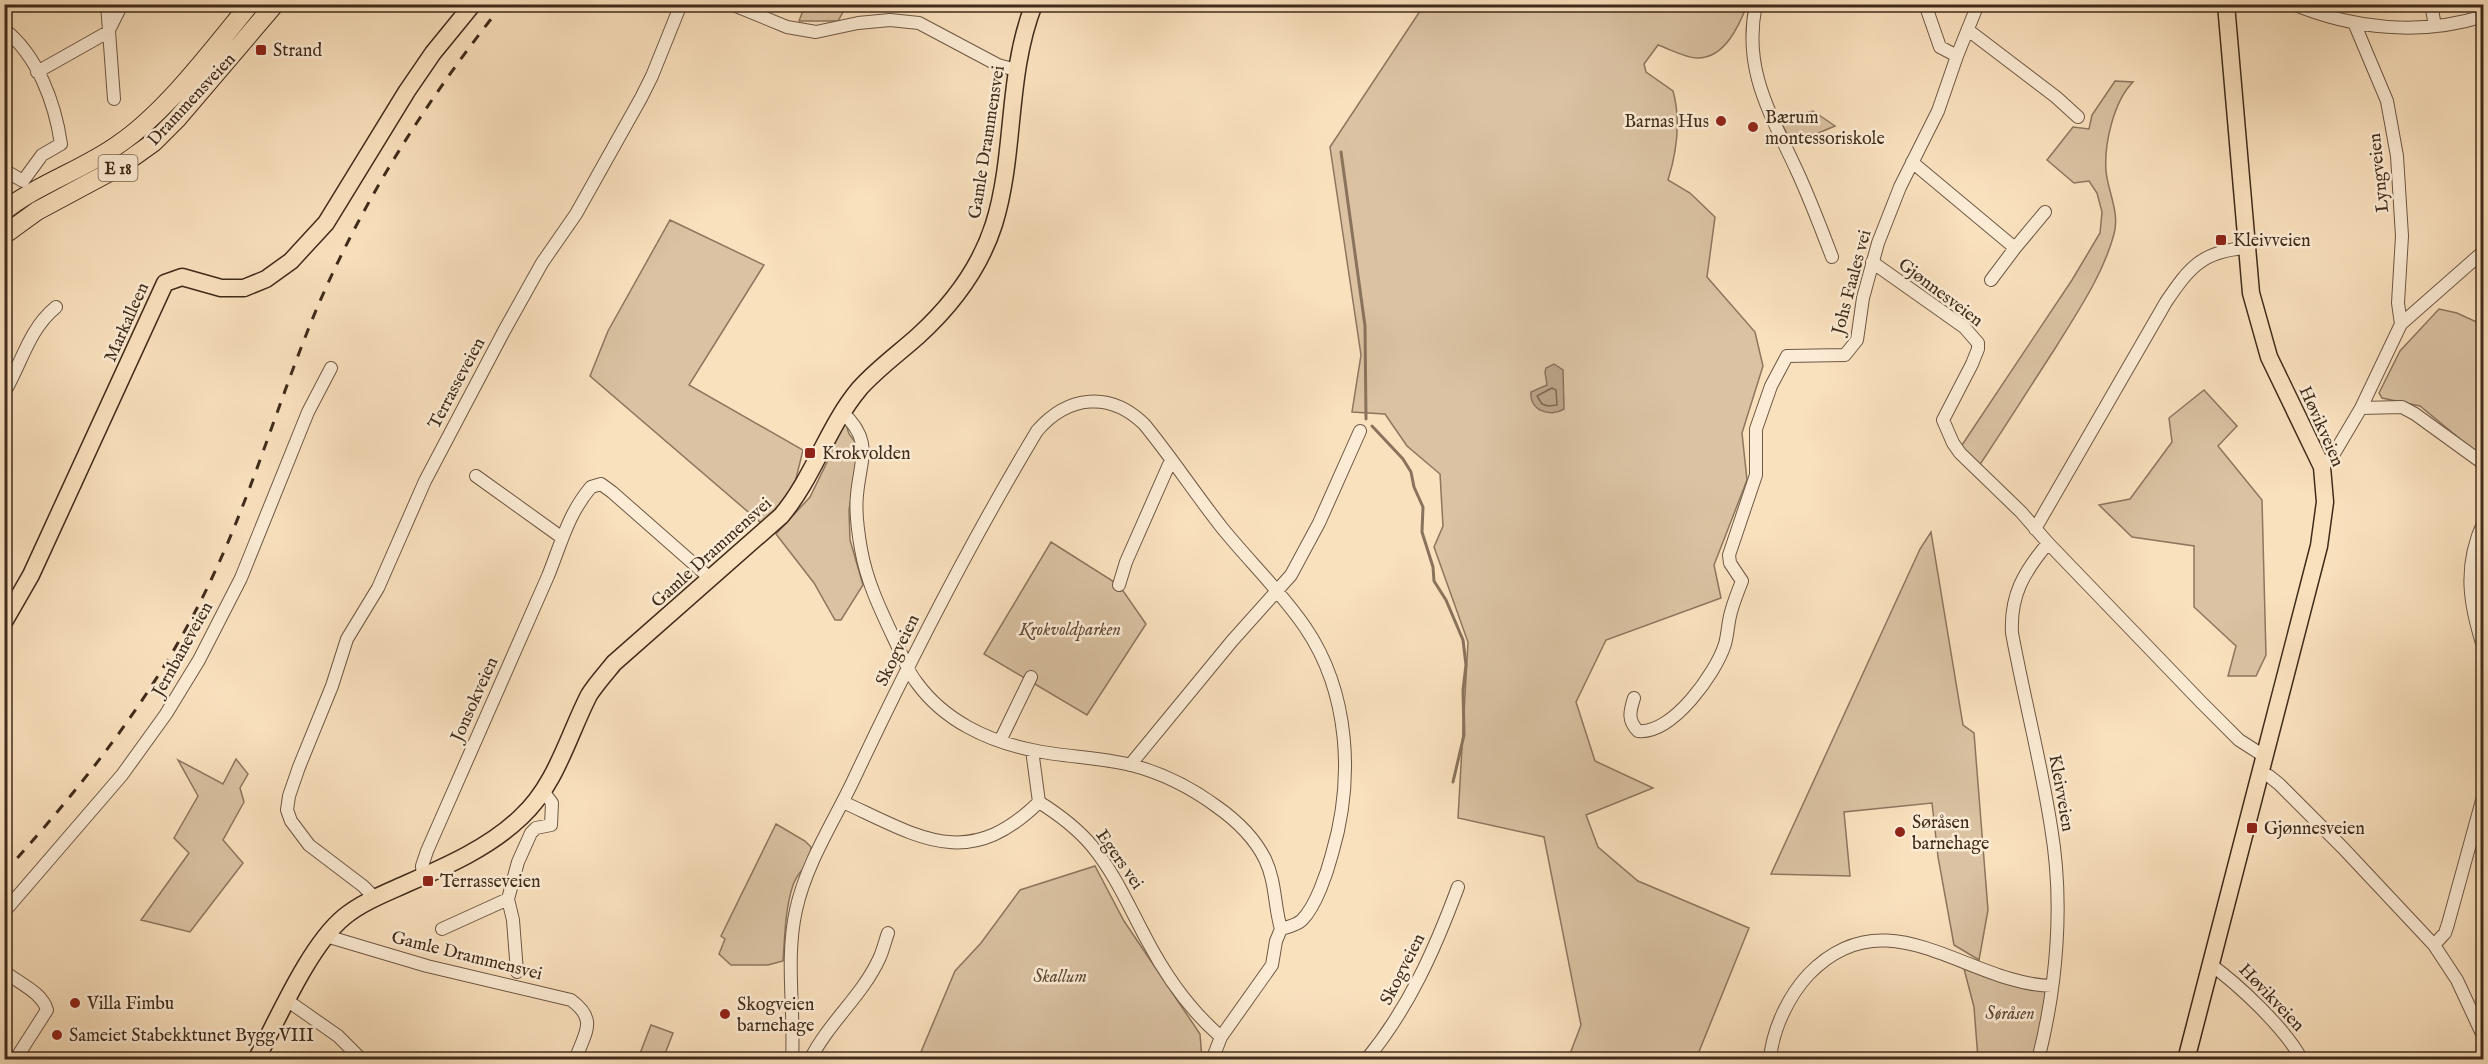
<svg xmlns="http://www.w3.org/2000/svg" width="2488" height="1064" font-family="'IM FELL English',serif">
<style>
.green{fill:#dac2a2;stroke:#8d765e;stroke-width:1.5}
.water{fill:#bba387;stroke:#8a735c;stroke-width:1.5}
.lines{fill:none;stroke-linecap:round;stroke-linejoin:round}
.shore{stroke:#7e6751;stroke-width:1.5}
.stream{stroke:#8a735c;stroke-width:3}
.minor-casing{stroke:#6e5844;stroke-width:14}
.major-casing{stroke:#402b1b;stroke-width:19}
.highway-casing{stroke:#402b1b;stroke-width:20}
.minor{stroke:#fcecd5;stroke-width:12}
.major{stroke:#fae1be;stroke-width:16}
.highway{stroke:#fae1be;stroke-width:18}
.rail{stroke:#402b1b;stroke-width:3;stroke-dasharray:10 10;stroke-linecap:butt}
.poi-dot{fill:#8f2418;stroke:#fcecd5;stroke-width:2}
.labels{text-anchor:middle;stroke-width:5;stroke-linejoin:round;paint-order:stroke}
.shield{fill:#fcecd5;stroke:#786553;stroke-width:1.5}
.shield-label{font-size:16px;font-weight:bold;fill:#402b1b}
.poi-label{font-size:18px;fill:#402b1b;stroke:#fcecd5;text-anchor:start}
.street-label{font-size:18px;fill:#402b1b;stroke:#fcecd5}
.park-label{font-size:18px;font-style:italic;fill:#5f4936;stroke:#fcecd5}
</style>
<rect width="100%" height="100%" fill="#fae1be"/>
<filter id="stains"><feTurbulence type="fractalNoise" baseFrequency=".00333" numOctaves="4"/><feColorMatrix values="0 0 0 0 .2 0 0 0 0 .09 0 0 0 0 .02 0 0 0 .5 -.17"/></filter>
<radialGradient id="worn" r=".72"><stop offset=".6" stop-color="#630" stop-opacity="0"/><stop offset="1" stop-color="#630" stop-opacity=".3"/></radialGradient>
<path class="green" d="M805,5V4L847,5L838,21H799Z
M1424,5H1747C1739,26 1725,57 1699,58C1687,59 1670,49 1658,45L1644,64L1646,72L1673,91C1681,120 1677,151 1668,180L1690,193L1715,217L1707,277L1755,332L1763,366L1742,433L1747,480L1714,565L1721,598L1606,640L1576,702L1595,761L1653,788L1586,815L1598,847L1638,881L1749,928L1696,1059H1568L1581,1025L1544,837L1458,818L1468,642L1434,547L1443,526L1440,474L1407,446L1385,414L1352,412L1361,355L1330,147Z
M2115,81L2133,82C2114,101 2104,143 2106,171C2108,192 2120,213 2114,234C2103,275 2078,311 2056,347C2030,387 2005,427 1979,466L1960,448L2072,280L2100,233L2102,212L2097,193L2089,181L2074,183L2047,160L2073,127L2089,129L2092,115Z
M1813,111L1835,126L1792,144L1780,120Z
M670,220L764,265L689,385L803,450L794,487L768,529L590,376L608,331Z
M2439,309L2457,313L2483,325V458L2420,406L2382,398L2379,393L2400,351Z
M2204,390L2237,426L2218,446L2262,500L2266,655L2256,676H2228L2236,646L2194,607V546L2132,537L2099,505L2130,499L2172,442L2169,418Z
M842,412L849,434L858,446V459L849,510L850,540L863,585L841,620H835L814,583L776,534L810,497L831,454Z
M1931,532L1963,725L1974,733L1988,910L1979,960L1954,945L1938,857L1932,803L1844,812L1850,876L1771,874L1920,549Z
M1051,542L1119,585L1146,624L1087,715L984,654Z
M236,759L248,774L240,788L244,802L223,840L243,863L190,932L141,920L189,853L174,838L198,796L178,760L223,784Z
M776,824L805,841L811,847C811,867 799,868 793,885C785,909 785,935 783,961L768,965H731L719,954L725,939L721,936Z
M1095,866L1124,921L1200,1034L1202,1059H918L955,971L981,943L1020,890Z
M1962,961L2051,989L2036,1059H1978L1974,1007Z
M651,1025L673,1033L663,1059H647L639,1056Z"/>
<path class="water" d="M1554,364L1563,370L1564,409C1550,418 1529,410 1531,392L1547,385L1545,372L1546,368Z"/>
<g class="lines">
<path class="shore" d="M1552,388L1556,390L1557,405L1548,406L1542,404L1537,396Z"/>
<path class="stream" d="M1341,152L1365,326L1366,419
M1372,426L1403,459L1411,472L1414,487L1423,507L1422,532L1433,567L1434,581L1446,600L1463,640L1466,665L1463,690L1464,735L1453,782"/>
<defs>
<path id="minor" d="M107,4L114,99
M731,4L787,27L816,32L858,23L890,20L919,23L998,65L1016,70
M1756,4C1742,70 1771,114 1797,171C1810,199 1821,228 1832,257
M1925,4L1940,47L1957,56
M2293,4C2353,29 2421,36 2484,16
M2431,4L2435,26
M2355,25L2387,101L2397,156L2402,236L2398,303L2401,324
M4,29C38,56 55,103 61,144L42,155L23,181L4,170
M1968,30L2056,97L2078,117
M37,72L108,32L122,4
M1912,162L2015,248L1991,280
M2015,248L2045,212
M1872,262L1964,327L1978,343V349L1972,364L1943,420L1953,443L1960,453L2021,512L2048,543L2201,702L2239,740L2264,756
M4,393C22,363 28,330 56,307
M2361,408L2401,324L2484,251
M842,412C874,441 860,460 857,495C855,513 858,532 861,549C867,584 883,615 898,647C904,659 908,672 917,683C944,720 987,741 1032,750C1064,757 1098,757 1131,765C1162,773 1190,787 1216,806C1236,820 1254,837 1265,859C1276,882 1274,905 1281,929
M2322,467L2332,457L2361,408L2402,407L2415,414L2484,464
M476,476L561,537
M2484,521C2463,566 2469,604 2484,649
M2035,529L2166,302C2189,268 2202,251 2246,248
M1119,585L1126,562L1171,460
M1634,698C1630,711 1627,720 1638,731C1672,735 1716,673 1725,644C1728,633 1728,622 1731,612C1734,601 1738,591 1742,581L1730,563L1729,555L1756,475V429L1771,386L1787,356L1845,355L1857,340L1863,298L1878,243L1900,187L1938,111L1957,56L1978,4
M1000,741L1031,677
M1032,750L1039,802
M1130,765L1232,641L1291,575L1319,523L1360,431
M2260,773L2269,776L2279,784L2343,848L2434,945L2457,980L2484,1038
M843,802C919,837 968,872 1039,802
M1039,802C1058,814 1077,828 1092,846C1116,875 1130,909 1148,942C1166,976 1191,1011 1221,1037
M423,877L422,866L427,851L548,576C561,544 568,514 591,487L601,484L612,492L711,579
M375,898L363,886L309,845L291,821L287,810L289,796L299,767L332,686L347,639L378,588L425,481L504,331L542,263L576,214L641,98L652,76L681,4
M4,912L122,775L166,714L199,660L241,578L308,412L331,368
M442,929L508,899
M326,936L427,966L571,1000C598,1020 585,1032 576,1058
M2434,945L2445,933L2448,924L2484,793
M2210,964C2239,985 2285,1028 2302,1060
M4,971C18,983 42,992 47,1010L15,1060
M517,972L513,920L508,899L518,862L531,833L536,828L551,825L552,803L543,791
M288,1001L338,1036L362,1060
M792,1060C795,1009 785,960 796,910C806,864 833,823 853,781C909,662 969,544 1037,431C1068,395 1110,391 1144,424C1172,458 1196,495 1223,529C1250,562 1281,592 1305,627C1350,693 1354,780 1332,854C1327,873 1316,906 1302,920C1297,925 1288,927 1281,929L1276,941L1272,965L1221,1037L1212,1060
M810,1060C828,1023 862,996 879,959C883,951 885,941 888,933
M1366,1060C1409,1008 1435,949 1458,887
M1770,1060C1772,1030 1789,995 1809,974C1888,893 1967,984 2052,986
M2038,1060C2057,986 2064,903 2051,827C2041,762 2024,698 2012,633C2010,595 2024,572 2048,543"/>
<path id="major" d="M4,622L31,575L165,283L182,277L221,288H244L266,279L291,261L326,223L407,91L433,53L473,4
M256,1060C278,1019 309,946 344,917C362,902 386,893 408,883C447,866 490,847 521,817C556,785 568,736 589,695C596,684 606,673 614,663L781,516C814,477 827,427 860,388C877,369 899,353 918,336C952,305 980,268 994,224C1016,153 1006,75 1034,4
M2186,1060L2319,546L2325,502L2322,467L2269,357L2251,293L2226,4"/>
<path id="highway" d="M4,211C39,183 83,170 119,144C166,112 213,49 250,4
M4,235L37,211L119,167L154,142L177,119L275,4"/>
</defs>
<use href="#minor" class="minor-casing"/>
<use href="#major" class="major-casing"/>
<use href="#highway" class="highway-casing"/>
<use href="#minor" class="minor"/>
<use href="#major" class="major"/>
<use href="#highway" class="highway"/>
<path class="rail" d="M4,873C85,783 159,690 211,580C251,496 277,406 312,320C359,206 426,100 503,4"/>
</g>
<g class="poi-dot">
<rect x="255" y="44" width="12" height="12" rx="3"/>
<circle cx="1721" cy="121" r="6"/>
<circle cx="1753" cy="127" r="6"/>
<rect x="2215" y="234" width="12" height="12" rx="3"/>
<rect x="804" y="447" width="12" height="12" rx="3"/>
<rect x="2246" y="822" width="12" height="12" rx="3"/>
<circle cx="1900" cy="832" r="6"/>
<rect x="422" y="875" width="12" height="12" rx="3"/>
<circle cx="75" cy="1003" r="6"/>
<circle cx="725" cy="1014" r="6"/>
<circle cx="57" cy="1035" r="6"/>
</g>
<g class="labels">
<rect class="shield" x="98.5" y="155" width="39" height="26" rx="4.5"/>
<g class="shield-label">
<text x="118" y="174">E 18</text>
</g>
<g class="poi-label">
<text x="273" y="56">Strand</text>
<text x="1765" y="123">Bærum<tspan x="1765" dy="21">montessoriskole</tspan></text>
<text x="1709" y="127" text-anchor="end">Barnas Hus</text>
<text x="2233" y="246">Kleivveien</text>
<text x="822" y="459">Krokvolden</text>
<text x="1912" y="828">Søråsen<tspan x="1912" dy="21">barnehage</tspan></text>
<text x="2264" y="834">Gjønnesveien</text>
<text x="440" y="887">Terrasseveien</text>
<text x="87" y="1009">Villa Fimbu</text>
<text x="737" y="1010">Skogveien<tspan x="737" dy="21">barnehage</tspan></text>
<text x="69" y="1041">Sameiet Stabekktunet Bygg VIII</text>
</g>
<g class="street-label">
<text transform="translate(191 99) rotate(-47)" y="6">Drammensveien</text>
<text transform="translate(986 142) rotate(-81)" y="6">Gamle Drammensvei</text>
<text transform="translate(2378 173) rotate(-96)" y="6">Lyngveien</text>
<text transform="translate(1851 282) rotate(-75)" y="6">Johs Faales vei</text>
<text transform="translate(1941 292) rotate(37)" y="6">Gjønnesveien</text>
<text transform="translate(126 322) rotate(-66)" y="6">Markalleen</text>
<text transform="translate(456 383) rotate(-62)" y="6">Terrasseveien</text>
<text transform="translate(2322 426) rotate(66)" y="6">Høvikveien</text>
<text transform="translate(711 552) rotate(-42)" y="6">Gamle Drammensvei</text>
<text transform="translate(182 649) rotate(-61)" y="6">Jernbaneveien</text>
<text transform="translate(897 650) rotate(-64)" y="6">Skogveien</text>
<text transform="translate(474 699) rotate(-66)" y="6">Jonsokveien</text>
<text transform="translate(2062 793) rotate(80)" y="6">Kleivveien</text>
<text transform="translate(1120 859) rotate(55)" y="6">Egers vei</text>
<text transform="translate(467 955) rotate(14)" y="6">Gamle Drammensvei</text>
<text transform="translate(1402 969) rotate(-63)" y="6">Skogveien</text>
<text transform="translate(2272 997) rotate(46)" y="6">Høvikveien</text>
</g>
<g class="park-label">
<text x="1070" y="635">Krokvoldparken</text>
<text x="1060" y="982">Skallum</text>
<text x="2010" y="1019">Søråsen</text>
</g>
</g>
<rect width="2488" height="1064" fill="none" stroke="#fae1be" stroke-width="24"/>
<rect x="6" y="6" width="2476" height="1052" fill="none" stroke="#402b1b" stroke-width="3"/>
<rect x="12" y="12" width="2464" height="1040" fill="none" stroke="#402b1b" stroke-width="1.5"/>
<rect width="100%" height="100%" filter="url(#stains)"/>
<rect width="100%" height="100%" fill="url(#worn)"/>
</svg>
